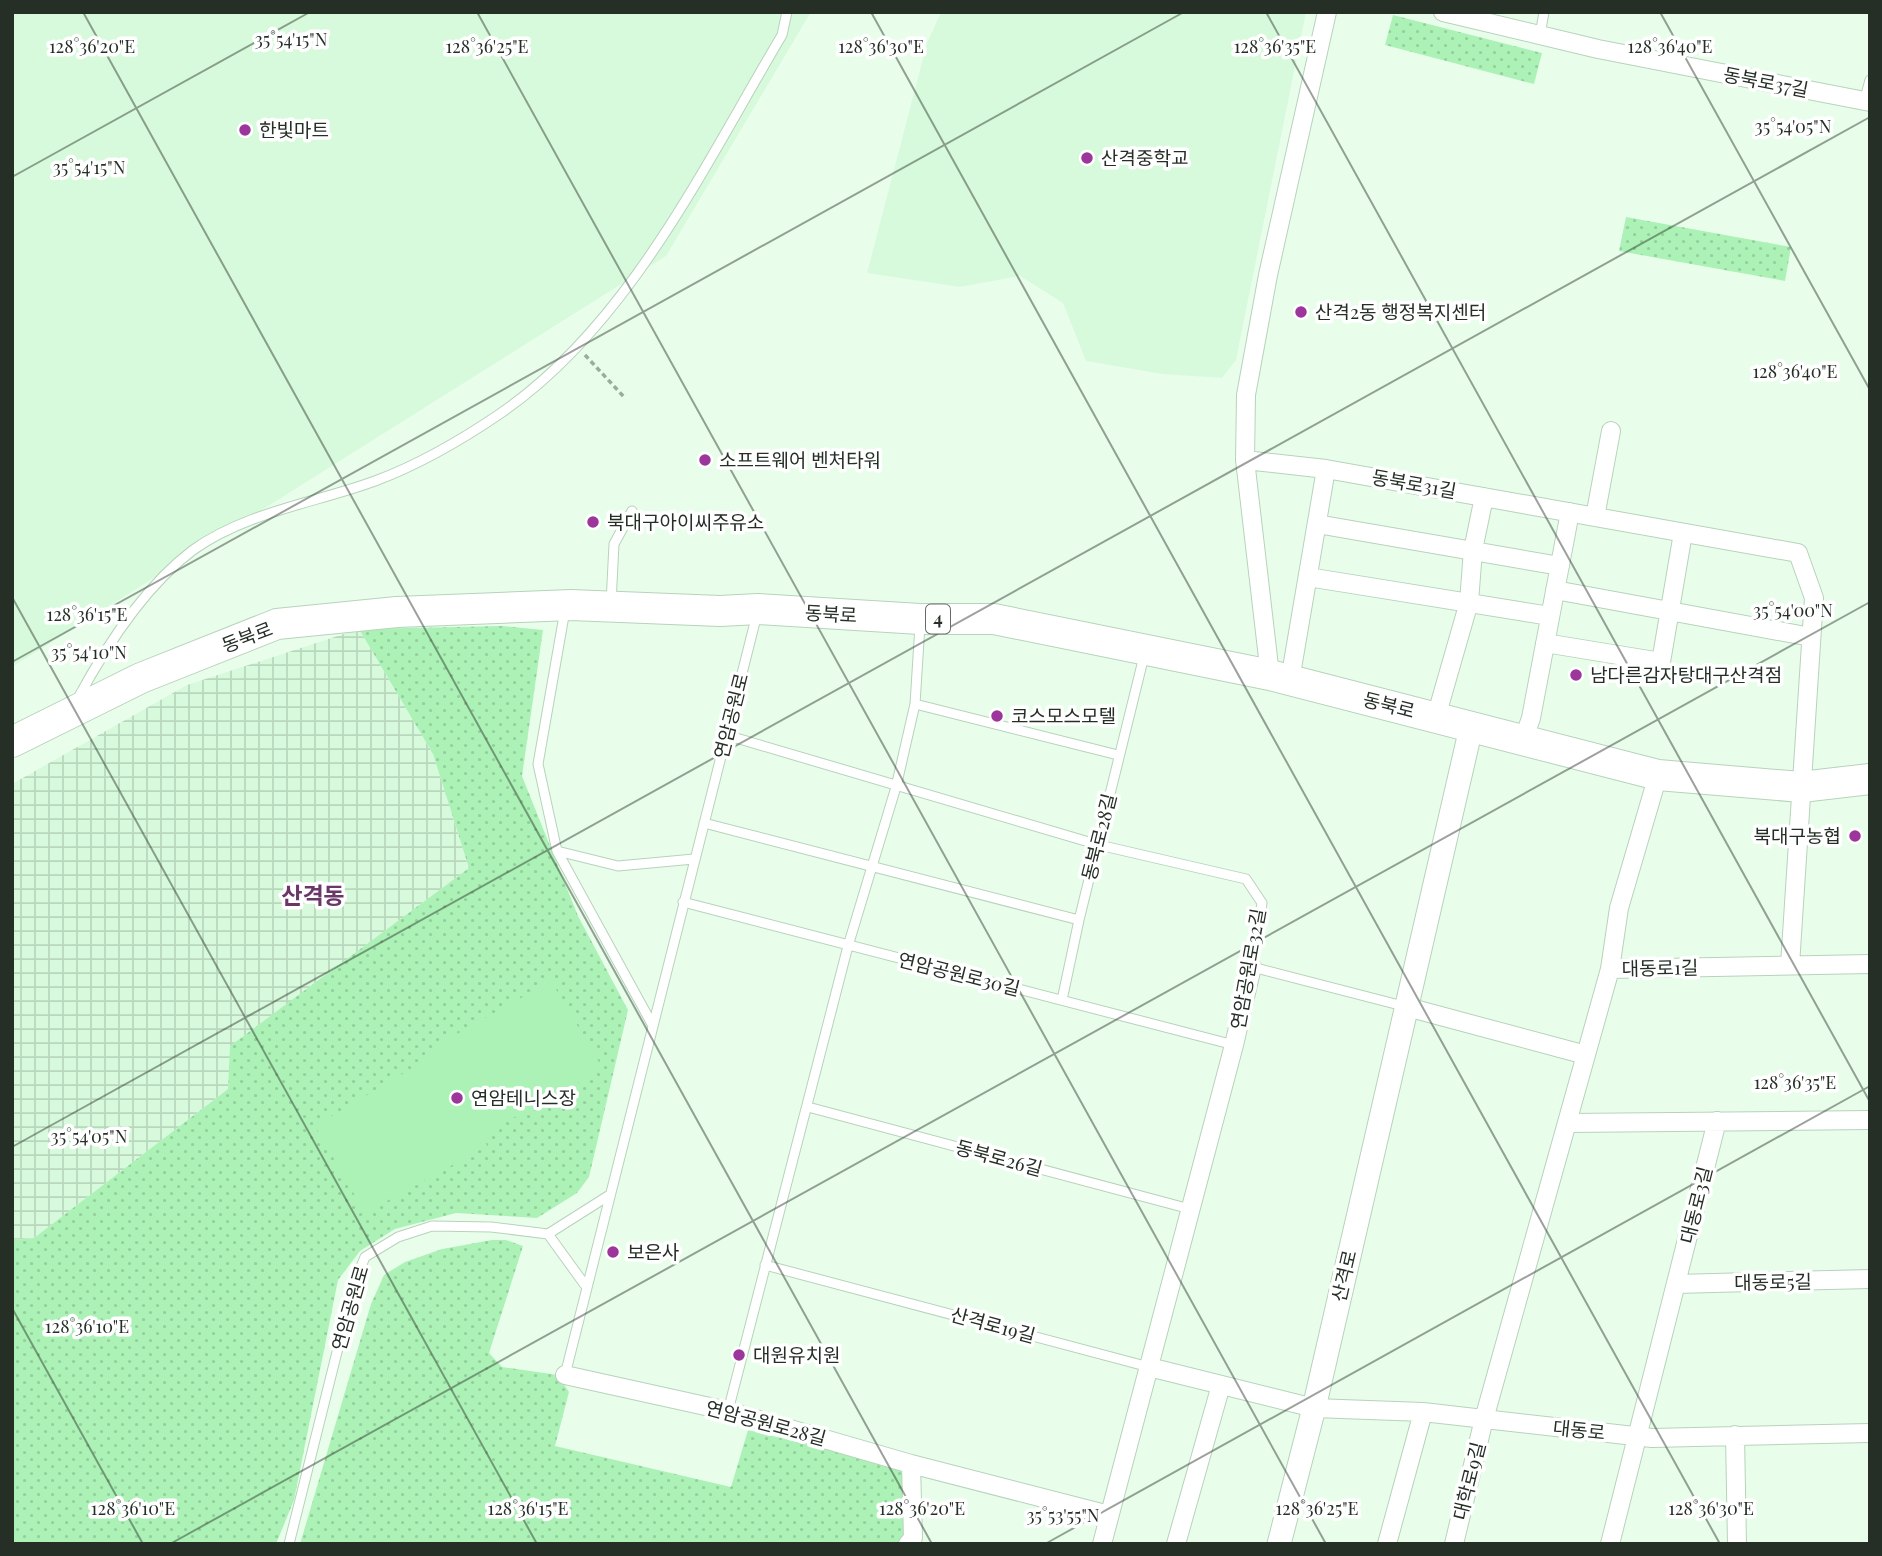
<svg xmlns="http://www.w3.org/2000/svg" width="1882" height="1556" font-family="'Playfair Display','Noto Sans KR',serif">
<style>
.built{fill:#d8fadc}
.industrial{fill:url(#industrial-grid)}
.green{fill:url(#green-dots)}
.pitch{fill:#acf2b7}
.lines{fill:none;stroke-linecap:round;stroke-linejoin:round}
.service-casing{stroke:#b8d2bb;stroke-width:11}
.minor-casing{stroke:#b8d2bb;stroke-width:20}
.tertiary-casing{stroke:#b8d2bb;stroke-width:25}
.primary-casing{stroke:#b8d2bb;stroke-width:32}
.path{stroke:#9bac9d;stroke-width:3.5;stroke-dasharray:5 3.5;stroke-linecap:butt}
.service{stroke:#fff;stroke-width:9}
.minor{stroke:#fff;stroke-width:18}
.tertiary{stroke:#fff;stroke-width:23}
.primary{stroke:#fff;stroke-width:30}
.ticks{fill:none;stroke:#252f26;stroke-width:2;stroke-opacity:0.45}
.poi-dot{fill:#9c369a;stroke:#fff;stroke-width:2.5}
.labels{text-anchor:middle;stroke-width:7;stroke-linejoin:round;paint-order:stroke}
.shield{fill:#fff;stroke:#666d67;stroke-width:2}
.shield-label{font-size:18px;font-weight:bold;fill:#252f26}
.street-label{font-size:19px;fill:#252f26;stroke:#fff}
.poi-label{font-size:19px;fill:#252f26;stroke:#fff;text-anchor:start}
.quarter-label{font-size:23px;font-weight:bold;fill:#6a3768;stroke:#fff}
.ticks-label{font-size:18px;text-anchor:middle;fill:#252f26;stroke:#fff;stroke-width:7;stroke-linejoin:round;paint-order:stroke}
</style>
<defs>
<pattern id="industrial-grid" width="8" height="8" patternUnits="userSpaceOnUse" patternTransform="scale(1.75)"><rect width="8" height="8" fill="#d8fadc"/><path d="M0 4h8M4 0v8" fill="none" stroke="#b9d7bd"/></pattern>
<pattern id="green-dots" width="8" height="8" patternUnits="userSpaceOnUse" patternTransform="scale(1.75)"><rect width="8" height="8" fill="#acf2b7"/><path d="M2 2h.1M6 6h.1" fill="none" stroke="#94d09d" stroke-width="1.8" stroke-linecap="round"/></pattern>
</defs>
<rect width="100%" height="100%" fill="#e8feeb"/>
<path class="built" d="M12,12H811L666,256L12,667Z
M941,12H1306L1236,360L1222,378L1162,374L1086,361L1063,303L1020,276L960,287L867,273L927,43Z"/>
<path class="industrial" d="M359,629L433,754L469,868L231,1046L228,1089L34,1238L12,1240V784L187,685Z"/>
<path class="green" d="M1393,15L1542,53L1534,84L1385,45Z
M1626,217L1791,247L1785,281L1619,251Z
M503,626L543,630L522,776L578,916L628,1010L589,1177L577,1193L537,1218L456,1213L395,1229L360,1251L338,1280L294,1500L276,1544H12V1240L34,1238L228,1089L230,1046L469,868L433,754L359,629Z
M492,1240H506L523,1246L489,1353L502,1367L558,1375L569,1392L555,1446L731,1487L748,1430L905,1468L907,1537L900,1544H300L371,1304L384,1275L405,1262L442,1249Z"/>
<path class="pitch" d="M551,981L603,1069L482,1135L487,1146L365,1213L315,1126L431,1057L432,1048Z"/>
<g class="lines">
<defs>
<path id="service" d="M1540,35L1544,12
M1864,102L1870,80
M611,603L614,544L632,511
M565,610L538,764L557,851L652,1024
M77,700C105,648 145,586 193,550C246,512 315,503 375,481C418,465 463,439 501,413C629,325 704,166 782,35L787,12
M915,704L1118,755
M726,735L1099,845L1246,879L1262,903L1252,967L1407,1007
M704,823L1079,920
M557,851L618,866L694,859
M683,902L1234,1045
M1062,1000L1079,920L1145,652
M808,1107L1190,1209
M765,1265L1149,1367
M585,1285L548,1234L608,1196
M565,1375L757,614
M728,1411L848,946L896,787L915,704L920,625
M289,1544L354,1284L365,1257L398,1237L432,1226L491,1227L548,1234"/>
<path id="minor" d="M1443,12L1598,49L1870,102
M1245,460L1326,469L1798,553L1814,598L1790,965
M1595,517L1611,431
M1317,524L1560,566
M1308,577L1550,616
M1555,590L1811,637
M1545,643L1661,662L1683,533
M1270,675L1245,460L1246,395L1268,275L1327,12
M1290,680L1326,469
M1436,717L1469,602L1473,550L1484,497
M1523,741L1531,718L1570,512
M1610,969L1870,964
M1407,1007L1586,1055
M1567,1123L1870,1120
M1676,1284L1870,1279
M1149,1367L1314,1408L1423,1412L1652,1438L1870,1433
M565,1375L728,1411L911,1464L1109,1515
M1735,1435L1737,1544
M908,1544L913,1538L911,1464
M1102,1544L1234,1045L1252,967
M1176,1544L1221,1385
M1387,1544L1423,1412
M1454,1544L1484,1419L1610,969L1619,908L1658,775
M1610,1544L1717,1121"/>
<path id="tertiary" d="M1279,1544L1314,1408L1471,728"/>
<path id="primary" d="M12,742L141,678L277,624L397,612L571,605L720,611L758,609L920,619H994L1270,675L1658,775L1801,787L1870,779"/>
</defs>
<use href="#service" class="service-casing"/>
<use href="#minor" class="minor-casing"/>
<use href="#tertiary" class="tertiary-casing"/>
<use href="#primary" class="primary-casing"/>
<path class="path" d="M585,355L625,398"/>
<use href="#service" class="service"/>
<use href="#minor" class="minor"/>
<use href="#tertiary" class="tertiary"/>
<use href="#primary" class="primary"/>
</g>
<path class="ticks" d="M83,12L932,1544M477,12L1326,1544M871,12L1720,1544M1266,12L1870,1102M1660,12L1870,390M12,177L310,12M12,597L537,1544M12,662L1184,12M12,1147L1870,117M12,1308L143,1544M170,1544L1870,602M1045,1544L1870,1086"/>
<g class="poi-dot">
<circle cx="245" cy="130" r="7"/>
<circle cx="1087" cy="158" r="7"/>
<circle cx="1301" cy="312" r="7"/>
<circle cx="705" cy="460" r="7"/>
<circle cx="593" cy="522" r="7"/>
<circle cx="1576" cy="675" r="7"/>
<circle cx="997" cy="716" r="7"/>
<circle cx="1855" cy="836" r="7"/>
<circle cx="457" cy="1098" r="7"/>
<circle cx="613" cy="1252" r="7"/>
<circle cx="739" cy="1355" r="7"/>
</g>
<g class="labels">
<rect class="shield" x="926" y="604.5" width="24" height="29" rx="5"/>
<g class="shield-label">
<text x="938" y="625">4</text>
</g>
<g class="street-label">
<text transform="translate(1766 82) rotate(11)" y="7">동북로37길</text>
<text transform="translate(1414 484) rotate(10)" y="7">동북로31길</text>
<text transform="translate(831 614) rotate(3)" y="7">동북로</text>
<text transform="translate(247 637) rotate(-21)" y="7">동북로</text>
<text transform="translate(1389 705) rotate(14)" y="7">동북로</text>
<text transform="translate(731 716) rotate(-76)" y="7">연암공원로</text>
<text transform="translate(1099 837) rotate(-76)" y="7">동북로28길</text>
<text transform="translate(1660 968) rotate(-1)" y="7">대동로1길</text>
<text transform="translate(1248 969) rotate(-80)" y="7">연암공원로32길</text>
<text transform="translate(959 974) rotate(14)" y="7">연암공원로30길</text>
<text transform="translate(999 1158) rotate(15)" y="7">동북로26길</text>
<text transform="translate(1696 1205) rotate(-76)" y="7">대동로3길</text>
<text transform="translate(1344 1276) rotate(-77)" y="7">산격로</text>
<text transform="translate(1773 1282) rotate(-1)" y="7">대동로5길</text>
<text transform="translate(350 1308) rotate(-74)" y="7">연암공원로</text>
<text transform="translate(993 1325) rotate(15)" y="7">산격로19길</text>
<text transform="translate(766 1423) rotate(15)" y="7">연암공원로28길</text>
<text transform="translate(1579 1430) rotate(6)" y="7">대동로</text>
<text transform="translate(1469 1481) rotate(-76)" y="7">대학로9길</text>
</g>
<g class="poi-label">
<text x="259" y="137">한빛마트</text>
<text x="1101" y="165">산격중학교</text>
<text x="1315" y="319">산격2동 행정복지센터</text>
<text x="719" y="467">소프트웨어 벤처타워</text>
<text x="607" y="529">북대구아이씨주유소</text>
<text x="1590" y="682">남다른감자탕대구산격점</text>
<text x="1011" y="723">코스모스모텔</text>
<text x="1841" y="843" text-anchor="end">북대구농협</text>
<text x="471" y="1105">연암테니스장</text>
<text x="627" y="1259">보은사</text>
<text x="753" y="1362">대원유치원</text>
</g>
<g class="quarter-label">
<text x="313" y="904">산격동</text>
</g>
</g>
<g class="ticks-label">
<text x="291" y="46">35°54'15"N</text>
<text x="92" y="53">128°36'20"E</text>
<text x="487" y="53">128°36'25"E</text>
<text x="881" y="53">128°36'30"E</text>
<text x="1275" y="53">128°36'35"E</text>
<text x="1670" y="53">128°36'40"E</text>
<text x="1793" y="133">35°54'05"N</text>
<text x="89" y="174">35°54'15"N</text>
<text x="1795" y="378">128°36'40"E</text>
<text x="1793" y="617">35°54'00"N</text>
<text x="87" y="621">128°36'15"E</text>
<text x="89" y="659">35°54'10"N</text>
<text x="1795" y="1089">128°36'35"E</text>
<text x="89" y="1143">35°54'05"N</text>
<text x="87" y="1333">128°36'10"E</text>
<text x="133" y="1515">128°36'10"E</text>
<text x="528" y="1515">128°36'15"E</text>
<text x="922" y="1515">128°36'20"E</text>
<text x="1317" y="1515">128°36'25"E</text>
<text x="1711" y="1515">128°36'30"E</text>
<text x="1063" y="1522">35°53'55"N</text>
</g>
<rect width="1882" height="1556" fill="none" stroke="#252f26" stroke-width="28"/>
</svg>
